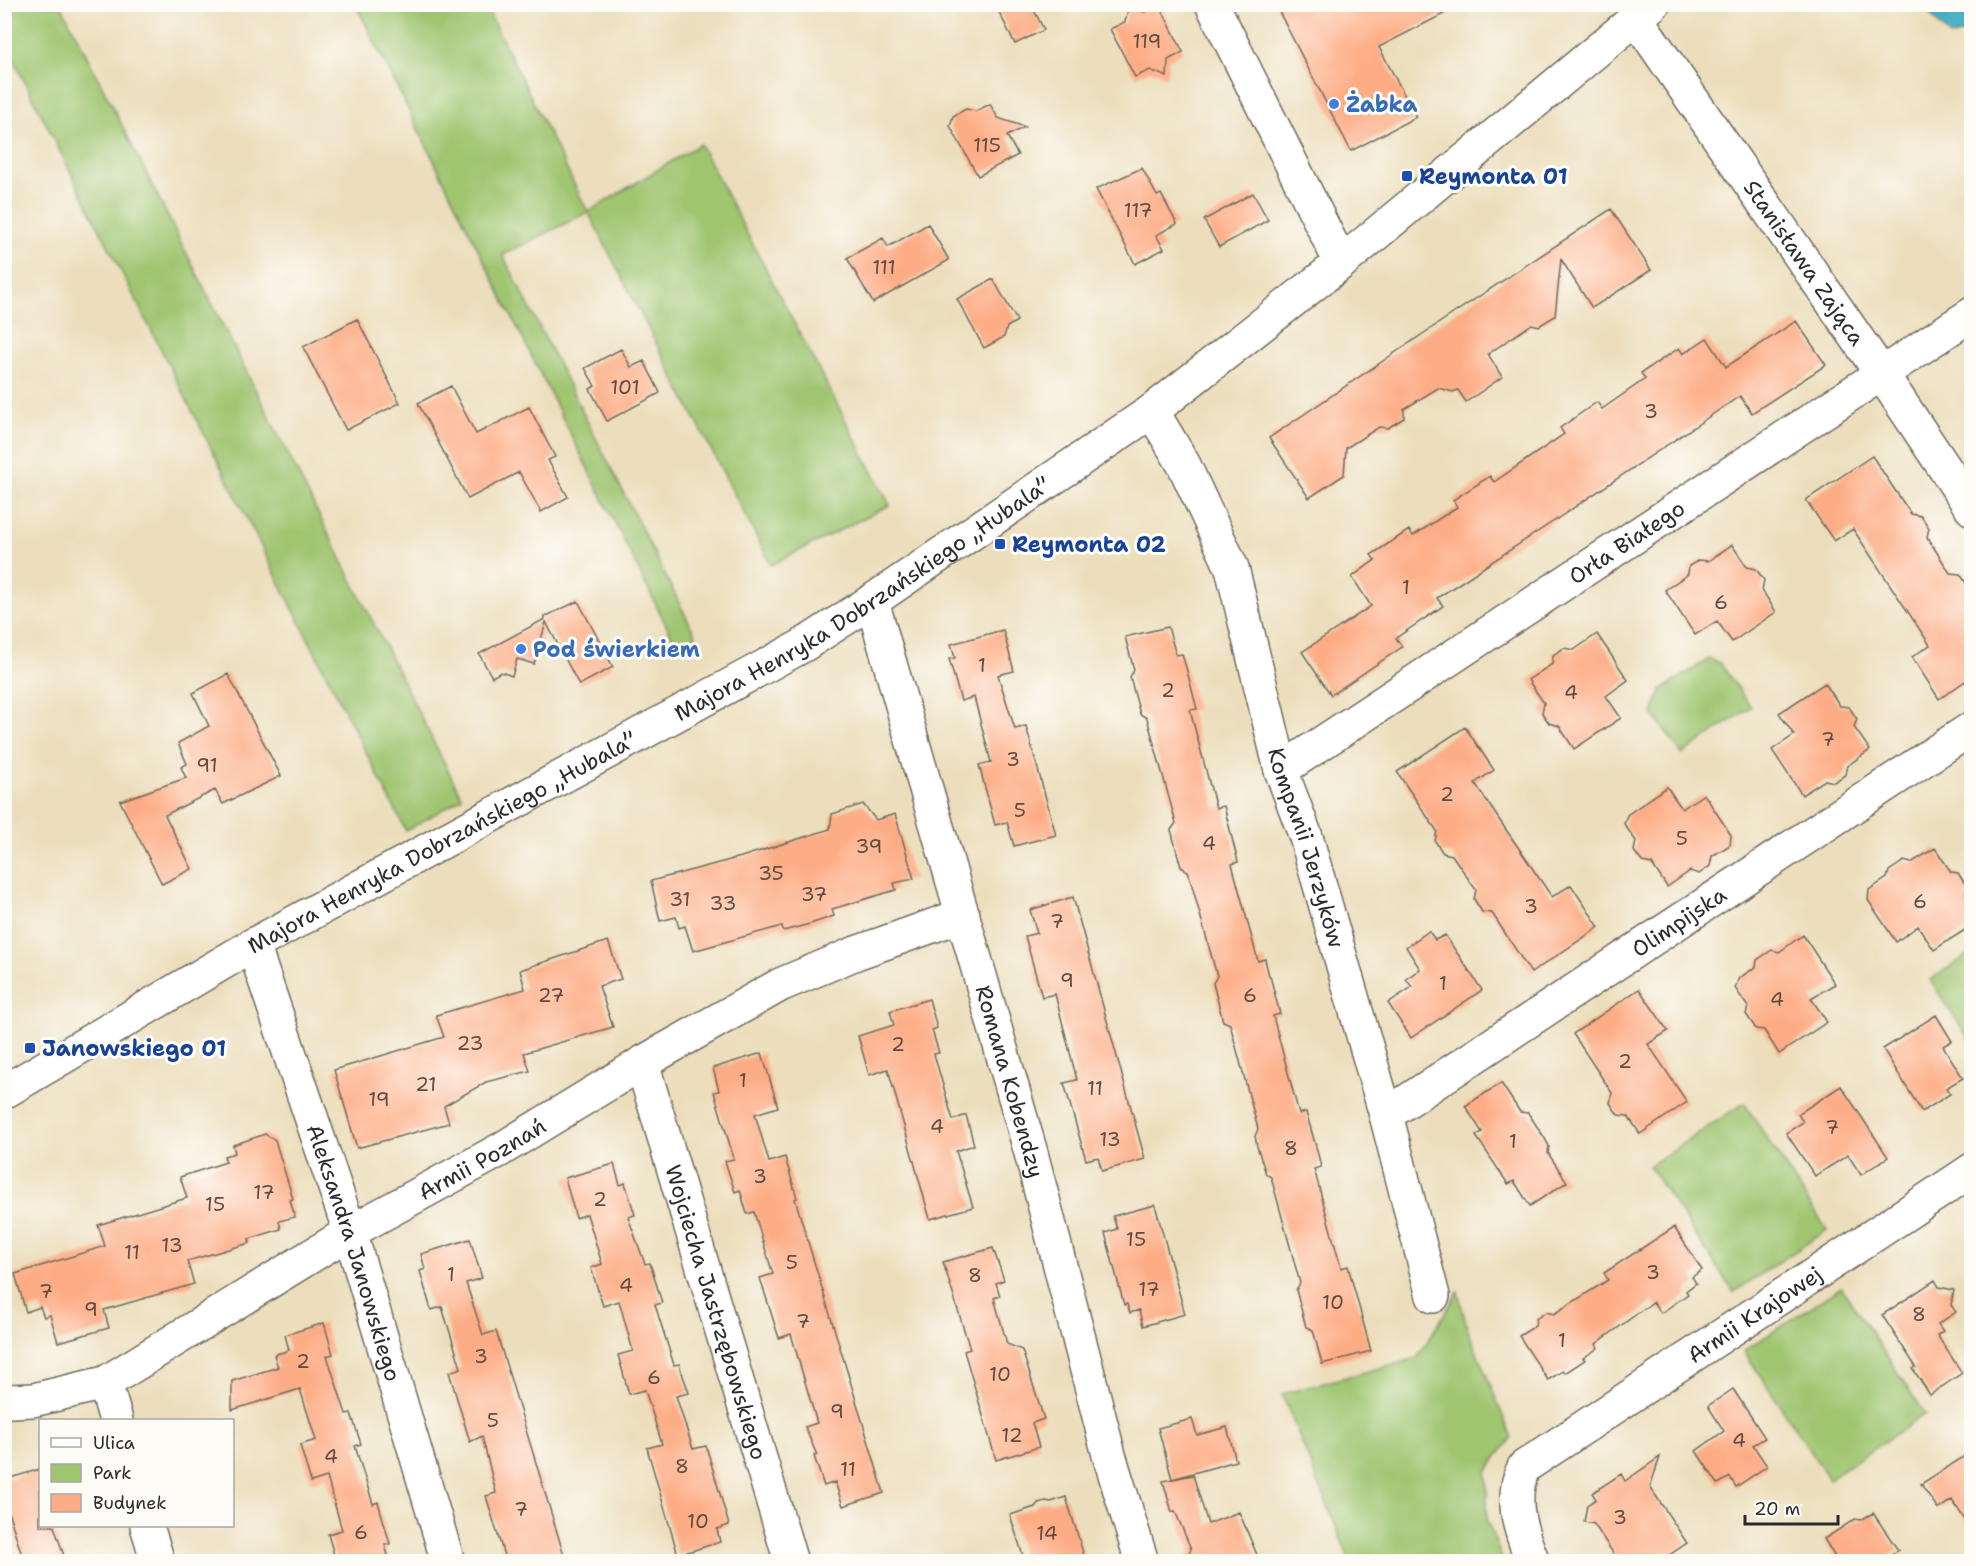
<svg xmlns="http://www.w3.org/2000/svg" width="1976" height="1566" font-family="'Shantell Sans',sans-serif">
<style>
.green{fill:#9fc56f;stroke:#65784d;stroke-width:1.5}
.water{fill:#47afc6;stroke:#396d78;stroke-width:1.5}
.building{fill:#fdad86}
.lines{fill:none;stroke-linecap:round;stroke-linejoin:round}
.minor-casing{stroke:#6f6a5e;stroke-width:36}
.minor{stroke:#fff;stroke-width:33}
.shop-dot{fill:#3f7fe0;stroke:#fdfcf7;stroke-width:2}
.transit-dot{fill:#1a4fb4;stroke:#fdfcf7;stroke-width:2}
.labels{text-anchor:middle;stroke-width:6;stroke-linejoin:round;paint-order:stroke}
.number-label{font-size:20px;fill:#604c42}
.shop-label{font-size:22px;font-weight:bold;fill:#366cbe;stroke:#fdfcf7;text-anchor:start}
.transit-label{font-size:22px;font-weight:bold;fill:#164399;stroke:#fdfcf7;text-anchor:start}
.street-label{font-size:22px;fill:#2b2b2b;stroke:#fdfcf7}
</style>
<rect width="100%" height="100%" fill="#fdfcf7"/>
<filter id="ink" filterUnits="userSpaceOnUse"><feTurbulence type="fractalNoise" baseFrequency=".0167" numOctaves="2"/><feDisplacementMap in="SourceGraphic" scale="12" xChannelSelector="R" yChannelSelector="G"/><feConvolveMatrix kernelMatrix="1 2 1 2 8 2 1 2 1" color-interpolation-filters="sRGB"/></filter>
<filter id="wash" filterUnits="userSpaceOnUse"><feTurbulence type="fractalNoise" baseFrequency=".008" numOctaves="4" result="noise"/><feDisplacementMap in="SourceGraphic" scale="24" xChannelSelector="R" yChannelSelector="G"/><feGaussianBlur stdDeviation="1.35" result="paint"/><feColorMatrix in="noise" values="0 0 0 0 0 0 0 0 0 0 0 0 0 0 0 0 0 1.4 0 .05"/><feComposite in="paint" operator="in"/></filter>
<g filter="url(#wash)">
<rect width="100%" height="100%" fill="#ecdebc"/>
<path class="green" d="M5,4L61,5L462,798L406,831L5,43Z
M356,5H485L588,212L700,144L890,505L771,565L588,212L503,255L696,636L678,649Z
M1709,659L1720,663L1751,707L1682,754L1653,714L1661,690Z
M1971,953V1042L1930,980Z
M1744,1103L1827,1230L1734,1292L1649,1166Z
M1841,1287L1925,1414L1829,1479L1744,1351Z
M1458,1292L1467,1328L1512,1438L1497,1456L1487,1472V1520L1503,1561H1350L1282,1394L1417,1358Z"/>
<path class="water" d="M1922,5H1971V30L1950,37Z"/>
<g id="blocks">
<path class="building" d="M995,4H1031L1044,30L1015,44Z
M1159,4L1183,52L1168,60L1167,77L1150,70L1135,77L1110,29L1125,22L1129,6L1145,12Z
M1275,4H1463L1379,47L1416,117L1351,151Z
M990,104L998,118L1025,127L1007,136L1018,155L978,176L950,126L953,116L966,109L976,111Z
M1142,168L1157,196L1161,194L1177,224L1156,235L1164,249L1135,264L1096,189Z
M1253,193L1268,220L1219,247L1204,220Z
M1611,209L1651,270L1592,308L1561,259L1555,316L1539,326L1532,324L1488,354L1502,377L1466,402L1458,390L1453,392L1438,388L1404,409V418L1388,428L1379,427L1346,448L1344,475L1309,498L1269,438L1442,321Z
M928,224L949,260L873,303L847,258L883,238L888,247Z
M993,279L1017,321L1007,327L1004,337L984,348L957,299Z
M357,319L400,403L346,430L303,347Z
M1796,321L1826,365L1752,413L1740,396L1554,521L1437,598L1443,606L1396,638L1402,647L1331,695L1302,652L1371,606L1352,577L1375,560L1371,555L1409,530L1413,536L1457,507L1453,500L1490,476L1494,482L1564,434L1560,428L1597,402L1602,409L1645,379L1641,373L1679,348L1683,354L1707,338L1726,367Z
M621,349L631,367L644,361L660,393L607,421L590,389L595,386L585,368Z
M451,386L476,434L529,407L555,457L548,460L568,497L541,512L519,472L468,499L418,403Z
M1872,456L1911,514L1921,516L1929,528L1927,537L1950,573L1960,574L1968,586L1966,596L1971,604V677L1939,699L1912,657L1930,645L1853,529L1834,541L1806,500Z
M1732,545L1747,567L1756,569L1764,580L1762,590L1776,612L1732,642L1717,621L1695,635L1665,590L1688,574L1689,566L1699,560L1708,561Z
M578,601L613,667L579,685L546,622L534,664L517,659L512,676L501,672L492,677L479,654L545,619L544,617Z
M1168,627L1176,655L1182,654L1187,671L1197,709L1190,710L1216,808L1224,806L1238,862L1232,864L1258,961L1265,959L1269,976H1270L1280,1014L1273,1016L1299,1114L1306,1112L1317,1150L1321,1167L1314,1169L1341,1268L1348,1266L1371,1351L1322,1364L1313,1330L1306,1327L1296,1290L1300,1283L1271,1177L1266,1174L1257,1146L1255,1136L1258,1129L1230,1024L1223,1021L1220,1010L1213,983L1217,976L1188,871L1181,867L1171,830L1176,823L1147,718L1140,714L1130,677L1134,670L1125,637Z
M1003,630L1014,671L998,675L1015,729L1026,726L1056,835L1014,846L1007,822L995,825L979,765L991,762L974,697L961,701L949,659L955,658L951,644Z
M1597,634L1628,680L1606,696L1621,718L1574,749L1559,726L1549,723L1542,713L1544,703L1528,680L1552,664L1553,655L1564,648L1574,650Z
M228,674L281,776L223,804L215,790L165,815L192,869L162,884L120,801L186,778L181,767L187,764L178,743L209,726L193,693Z
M1825,683L1840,706L1849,707L1857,719L1854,727L1870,750L1847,766L1845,775L1834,782L1825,780L1802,795L1772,750L1794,735L1779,713Z
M1465,727L1494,770L1475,783L1498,818L1552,897L1571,885L1599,927L1531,973L1492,913L1482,912L1474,899L1476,890L1452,855L1443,853L1435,841L1437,831L1397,772Z
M1667,787L1682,809L1704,794L1731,835L1730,845L1712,856L1710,866L1699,874L1690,871L1667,887L1652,864L1642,862L1634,851L1636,841L1624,824L1627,815Z
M863,804L876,820L895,814L914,879L894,883L896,890L832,909L834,916L810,924L783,931L782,926L693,951L685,926L679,928L676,917L660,921L651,881L741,857L830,829L832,814Z
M1935,848L1951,872L1958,873L1967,887L1966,895L1971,903V926L1934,950L1918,926L1896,942L1868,900L1869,890L1887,878L1889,871L1904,861L1911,863Z
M1073,897L1145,1159L1102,1171L1098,1157L1086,1160L1064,1083L1077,1080L1055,994L1042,997L1025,936L1037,933L1030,910Z
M1429,931L1435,940L1445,935L1482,990L1411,1038L1388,1003L1412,987L1406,979L1420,969L1406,947Z
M1803,935L1835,984L1811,998L1827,1022L1779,1054L1764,1030L1756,1029L1746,1014L1748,1007L1735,988L1739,978L1756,967L1757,960L1772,950L1779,952Z
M608,941L621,979L599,986L613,1027L524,1053L530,1071L486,1082L444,1106L449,1123L357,1148L334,1070L444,1037L436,1015L525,989L520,970Z
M1639,989L1668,1031L1648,1044L1687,1102L1640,1134L1628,1116L1618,1115L1610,1103L1612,1093L1573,1034Z
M929,999L937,1028L932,1030L939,1053L934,1054L953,1120L966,1115L974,1145L956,1151L973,1207L930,1219L888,1069L869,1075L858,1036L894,1025L890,1011Z
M1936,1015L1952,1041L1943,1046L1963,1078L1946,1088L1950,1094L1922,1112L1883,1049Z
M762,1053L778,1107L755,1114L769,1162L785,1157L797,1198L795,1199L884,1493L843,1506L835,1482L824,1486L814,1456L817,1455L805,1427L817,1423L791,1334L779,1338L760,1278L773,1274L754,1212L747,1214L740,1190L735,1192L725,1161L734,1159L714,1092L719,1091L713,1068Z
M1501,1083L1520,1112L1528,1113L1544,1137L1549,1146L1548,1153L1567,1182L1530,1206L1514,1181L1508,1184L1476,1136L1482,1132L1465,1106Z
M1841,1086L1888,1157L1861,1175L1848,1155L1815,1176L1786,1133L1803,1122L1798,1114Z
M265,1134L275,1140L293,1199L290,1200L295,1217L279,1221L281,1229L249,1239L250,1243L187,1261L194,1284L104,1310L109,1328L58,1342L50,1315L44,1317L40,1307L26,1312L15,1274L105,1246L98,1225L187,1198L180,1177L226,1162L224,1156L235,1153L233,1145Z
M614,1164L620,1185L625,1183L635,1215L628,1217L645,1264L650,1263L662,1303L655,1305L674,1365L679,1364L689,1393L676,1396L693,1449L706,1446L729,1525L717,1529L720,1542L678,1555L647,1448L662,1444L645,1390L629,1394L618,1355L633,1351L619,1301L603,1306L591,1268L602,1264L587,1214L576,1218L565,1178Z
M1155,1205L1185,1314L1143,1326L1139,1310L1130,1313L1127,1304L1124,1305L1105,1233L1117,1229L1113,1216Z
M1674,1227L1702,1270L1692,1277L1696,1283L1686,1291L1688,1294L1661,1313L1653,1302L1596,1344L1598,1348L1583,1358L1585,1360L1565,1373L1563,1371L1548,1380L1519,1336L1535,1326L1536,1319L1546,1312L1554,1314L1608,1280L1604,1273Z
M470,1239L482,1278L466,1283L483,1335L496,1331L566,1562H506L486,1496L496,1493L482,1436L470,1442L449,1372L461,1368L442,1307L431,1310L420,1271L425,1269L421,1254Z
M993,1248L1004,1280L996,1283L1000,1296L994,1298L1007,1344L1022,1350L1044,1419L1032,1423L1039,1447L996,1460L964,1351L970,1349L943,1262Z
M1935,1280L1939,1287L1954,1290L1951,1305L1956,1312L1938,1324L1943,1331L1937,1335L1962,1373L1930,1395L1913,1369L1916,1367L1882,1315Z
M324,1323L333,1354L327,1356L346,1414L351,1413L361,1444L355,1446L373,1504L378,1502L390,1544L385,1545L390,1562H336L328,1534L342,1530L327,1477L311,1482L300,1445L316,1440L300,1389L232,1410V1381L278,1367L274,1355L289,1350L285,1335Z
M1733,1389L1765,1438L1753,1445L1767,1466L1736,1487L1730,1477L1718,1484L1696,1451L1724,1431L1708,1406Z
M1192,1419L1197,1435L1227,1427L1236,1461L1172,1479L1158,1428Z
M1971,1452V1529L1952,1500L1938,1509L1921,1484Z
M1660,1457L1650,1487L1687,1543L1659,1562H1619L1594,1524L1584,1522L1587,1505L1596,1499L1592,1493L1621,1474L1625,1481Z
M40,1469V1526H54L66,1562H24L4,1498V1480Z
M1193,1475L1208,1524L1239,1512L1260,1562H1186L1191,1549L1175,1511L1172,1512L1163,1481Z
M1066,1497L1086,1562H1025L1010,1515L1035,1507L1038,1503L1046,1501L1051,1502Z
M1873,1513L1898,1550L1880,1562H1838L1824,1539L1855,1519L1861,1520Z"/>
</g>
</g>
<g filter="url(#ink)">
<use href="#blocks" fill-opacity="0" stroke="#6f6a5e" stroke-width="1.5"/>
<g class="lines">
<defs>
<g id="minor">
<path d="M1212,4L1341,263"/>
<path id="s1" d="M1636,18L1881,373L1972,509"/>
<path id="s2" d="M1152,411L1184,465L1232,568L1281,770L1306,837L1386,1115L1433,1296"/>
<path id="s3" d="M872,601L1031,1153L1109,1455L1142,1562"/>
<path id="s4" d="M1281,770L1972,314"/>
<path id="s5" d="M253,945L350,1232L448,1562"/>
<path id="s6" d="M642,1063L791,1562"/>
<path id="s7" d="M4,1092L253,945L802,646L872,601L1152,411L1341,263L1653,4"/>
<path id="s8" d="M1386,1115L1972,728"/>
<path d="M105,1383L116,1420"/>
<path id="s9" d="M4,1399L10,1401L33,1400L105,1383L350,1232L500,1150L642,1063L780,985L856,953L963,915"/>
<path d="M147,1526L158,1562"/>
<path id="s10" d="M1533,1562C1520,1531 1509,1498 1524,1467L1972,1170"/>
</g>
</defs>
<use href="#minor" class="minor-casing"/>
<use href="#minor" class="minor"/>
</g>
</g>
<g class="shop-dot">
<circle cx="1334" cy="104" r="6"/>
<circle cx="521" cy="649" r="6"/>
</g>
<g class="transit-dot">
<rect x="1401" y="170" width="12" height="12" rx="3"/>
<rect x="994" y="538" width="12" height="12" rx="3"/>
<rect x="24" y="1042" width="12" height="12" rx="3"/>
</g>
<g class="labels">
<g class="number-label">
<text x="1147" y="48">119</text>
<text x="987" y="152">115</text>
<text x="1138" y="217">117</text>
<text x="884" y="274">111</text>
<text x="625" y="394">101</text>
<text x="1651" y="418">3</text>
<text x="1406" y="594">1</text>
<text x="1721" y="609">6</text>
<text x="982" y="672">1</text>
<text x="1168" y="697">2</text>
<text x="1571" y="699">4</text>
<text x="1828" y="746">7</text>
<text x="1013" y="766">3</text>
<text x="207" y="772">91</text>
<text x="1447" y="801">2</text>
<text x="1020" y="817">5</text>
<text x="1682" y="845">5</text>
<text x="1209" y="850">4</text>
<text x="869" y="853">39</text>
<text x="771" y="880">35</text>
<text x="814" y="901">37</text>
<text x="680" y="906">31</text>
<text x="1920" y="908">6</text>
<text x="723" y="910">33</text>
<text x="1531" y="913">3</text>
<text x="1057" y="928">7</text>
<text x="1067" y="987">9</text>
<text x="1443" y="990">1</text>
<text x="551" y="1002">27</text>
<text x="1250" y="1002">6</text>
<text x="1777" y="1006">4</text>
<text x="470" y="1050">23</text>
<text x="898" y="1051">2</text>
<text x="1625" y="1068">2</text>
<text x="743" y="1087">1</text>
<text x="426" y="1091">21</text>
<text x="1095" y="1095">11</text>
<text x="379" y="1106">19</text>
<text x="937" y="1133">4</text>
<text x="1832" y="1134">7</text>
<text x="1110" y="1146">13</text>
<text x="1513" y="1148">1</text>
<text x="1291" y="1155">8</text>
<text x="760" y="1183">3</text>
<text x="264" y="1199">17</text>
<text x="600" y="1206">2</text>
<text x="215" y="1211">15</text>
<text x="1136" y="1246">15</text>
<text x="172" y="1252">13</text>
<text x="132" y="1259">11</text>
<text x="792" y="1269">5</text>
<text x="1653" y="1279">3</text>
<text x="451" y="1281">1</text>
<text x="975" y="1282">8</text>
<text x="626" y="1292">4</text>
<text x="1149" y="1296">17</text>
<text x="46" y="1298">7</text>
<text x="1333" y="1309">10</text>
<text x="91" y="1316">9</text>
<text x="1919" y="1321">8</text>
<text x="803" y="1328">7</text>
<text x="1562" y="1347">1</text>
<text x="481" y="1363">3</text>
<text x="303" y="1368">2</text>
<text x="1000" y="1381">10</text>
<text x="654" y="1384">6</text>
<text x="837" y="1418">9</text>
<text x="493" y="1427">5</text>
<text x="1012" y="1442">12</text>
<text x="1739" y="1447">4</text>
<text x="331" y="1463">4</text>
<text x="682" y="1473">8</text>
<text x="848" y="1476">11</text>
<text x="521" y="1516">7</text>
<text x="1620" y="1524">3</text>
<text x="698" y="1528">10</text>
<text x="361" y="1539">6</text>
<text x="1047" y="1540">14</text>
</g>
<g class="shop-label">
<text x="1346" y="112">Żabka</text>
<text x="533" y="657">Pod świerkiem</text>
</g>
<g class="transit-label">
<text x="1419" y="184">Reymonta 01</text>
<text x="1012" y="552">Reymonta 02</text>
<text x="42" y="1056">Janowskiego 01</text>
</g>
<g class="street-label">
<text dy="8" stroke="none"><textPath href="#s1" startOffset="297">Stanisława Zająca</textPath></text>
<text dy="8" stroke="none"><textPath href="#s4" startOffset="414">Orła Białego</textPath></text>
<text dy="8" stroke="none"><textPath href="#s7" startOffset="990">Majora Henryka Dobrzańskiego „Hubala”</textPath></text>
<text dy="8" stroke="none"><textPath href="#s7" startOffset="504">Majora Henryka Dobrzańskiego „Hubala”</textPath></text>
<text dy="8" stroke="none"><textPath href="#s2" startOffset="466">Kompanii Jerzyków</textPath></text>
<text dy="8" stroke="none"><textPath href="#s8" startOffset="351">Olimpijska</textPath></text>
<text dy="8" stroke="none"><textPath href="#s3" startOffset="500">Romana Kobendzy</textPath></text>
<text dy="8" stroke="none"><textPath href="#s9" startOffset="542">Armii Poznań</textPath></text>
<text dy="8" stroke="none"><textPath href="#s5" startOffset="324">Aleksandra Janowskiego</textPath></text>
<text dy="8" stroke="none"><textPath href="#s6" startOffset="260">Wojciecha Jastrzębowskiego</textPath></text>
<text dy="8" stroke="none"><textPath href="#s10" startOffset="375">Armii Krajowej</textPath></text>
</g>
</g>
<rect width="1976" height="1566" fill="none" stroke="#fdfcf7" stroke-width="24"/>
<rect x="39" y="1419" width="195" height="108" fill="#fdfcf7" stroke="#a9a8a5" stroke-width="1.5"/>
<rect x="51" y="1438" width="30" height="9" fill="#ffffff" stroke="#a9a8a5" stroke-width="1.5"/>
<text x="93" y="1449" font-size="18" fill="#2b2b2b">Ulica</text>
<rect x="51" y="1464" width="30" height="18" fill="#9fc56f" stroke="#a9a8a5" stroke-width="1.5"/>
<text x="93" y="1479" font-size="18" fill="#2b2b2b">Park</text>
<rect x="51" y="1494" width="30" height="18" fill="#fdad86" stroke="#a9a8a5" stroke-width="1.5"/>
<text x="93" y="1509" font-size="18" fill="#2b2b2b">Budynek</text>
<path d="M1745 1515v9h93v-9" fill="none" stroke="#2b2b2b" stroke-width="3"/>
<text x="1754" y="1515" font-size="18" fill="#2b2b2b" stroke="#fdfcf7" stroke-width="4.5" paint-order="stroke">20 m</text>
</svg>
